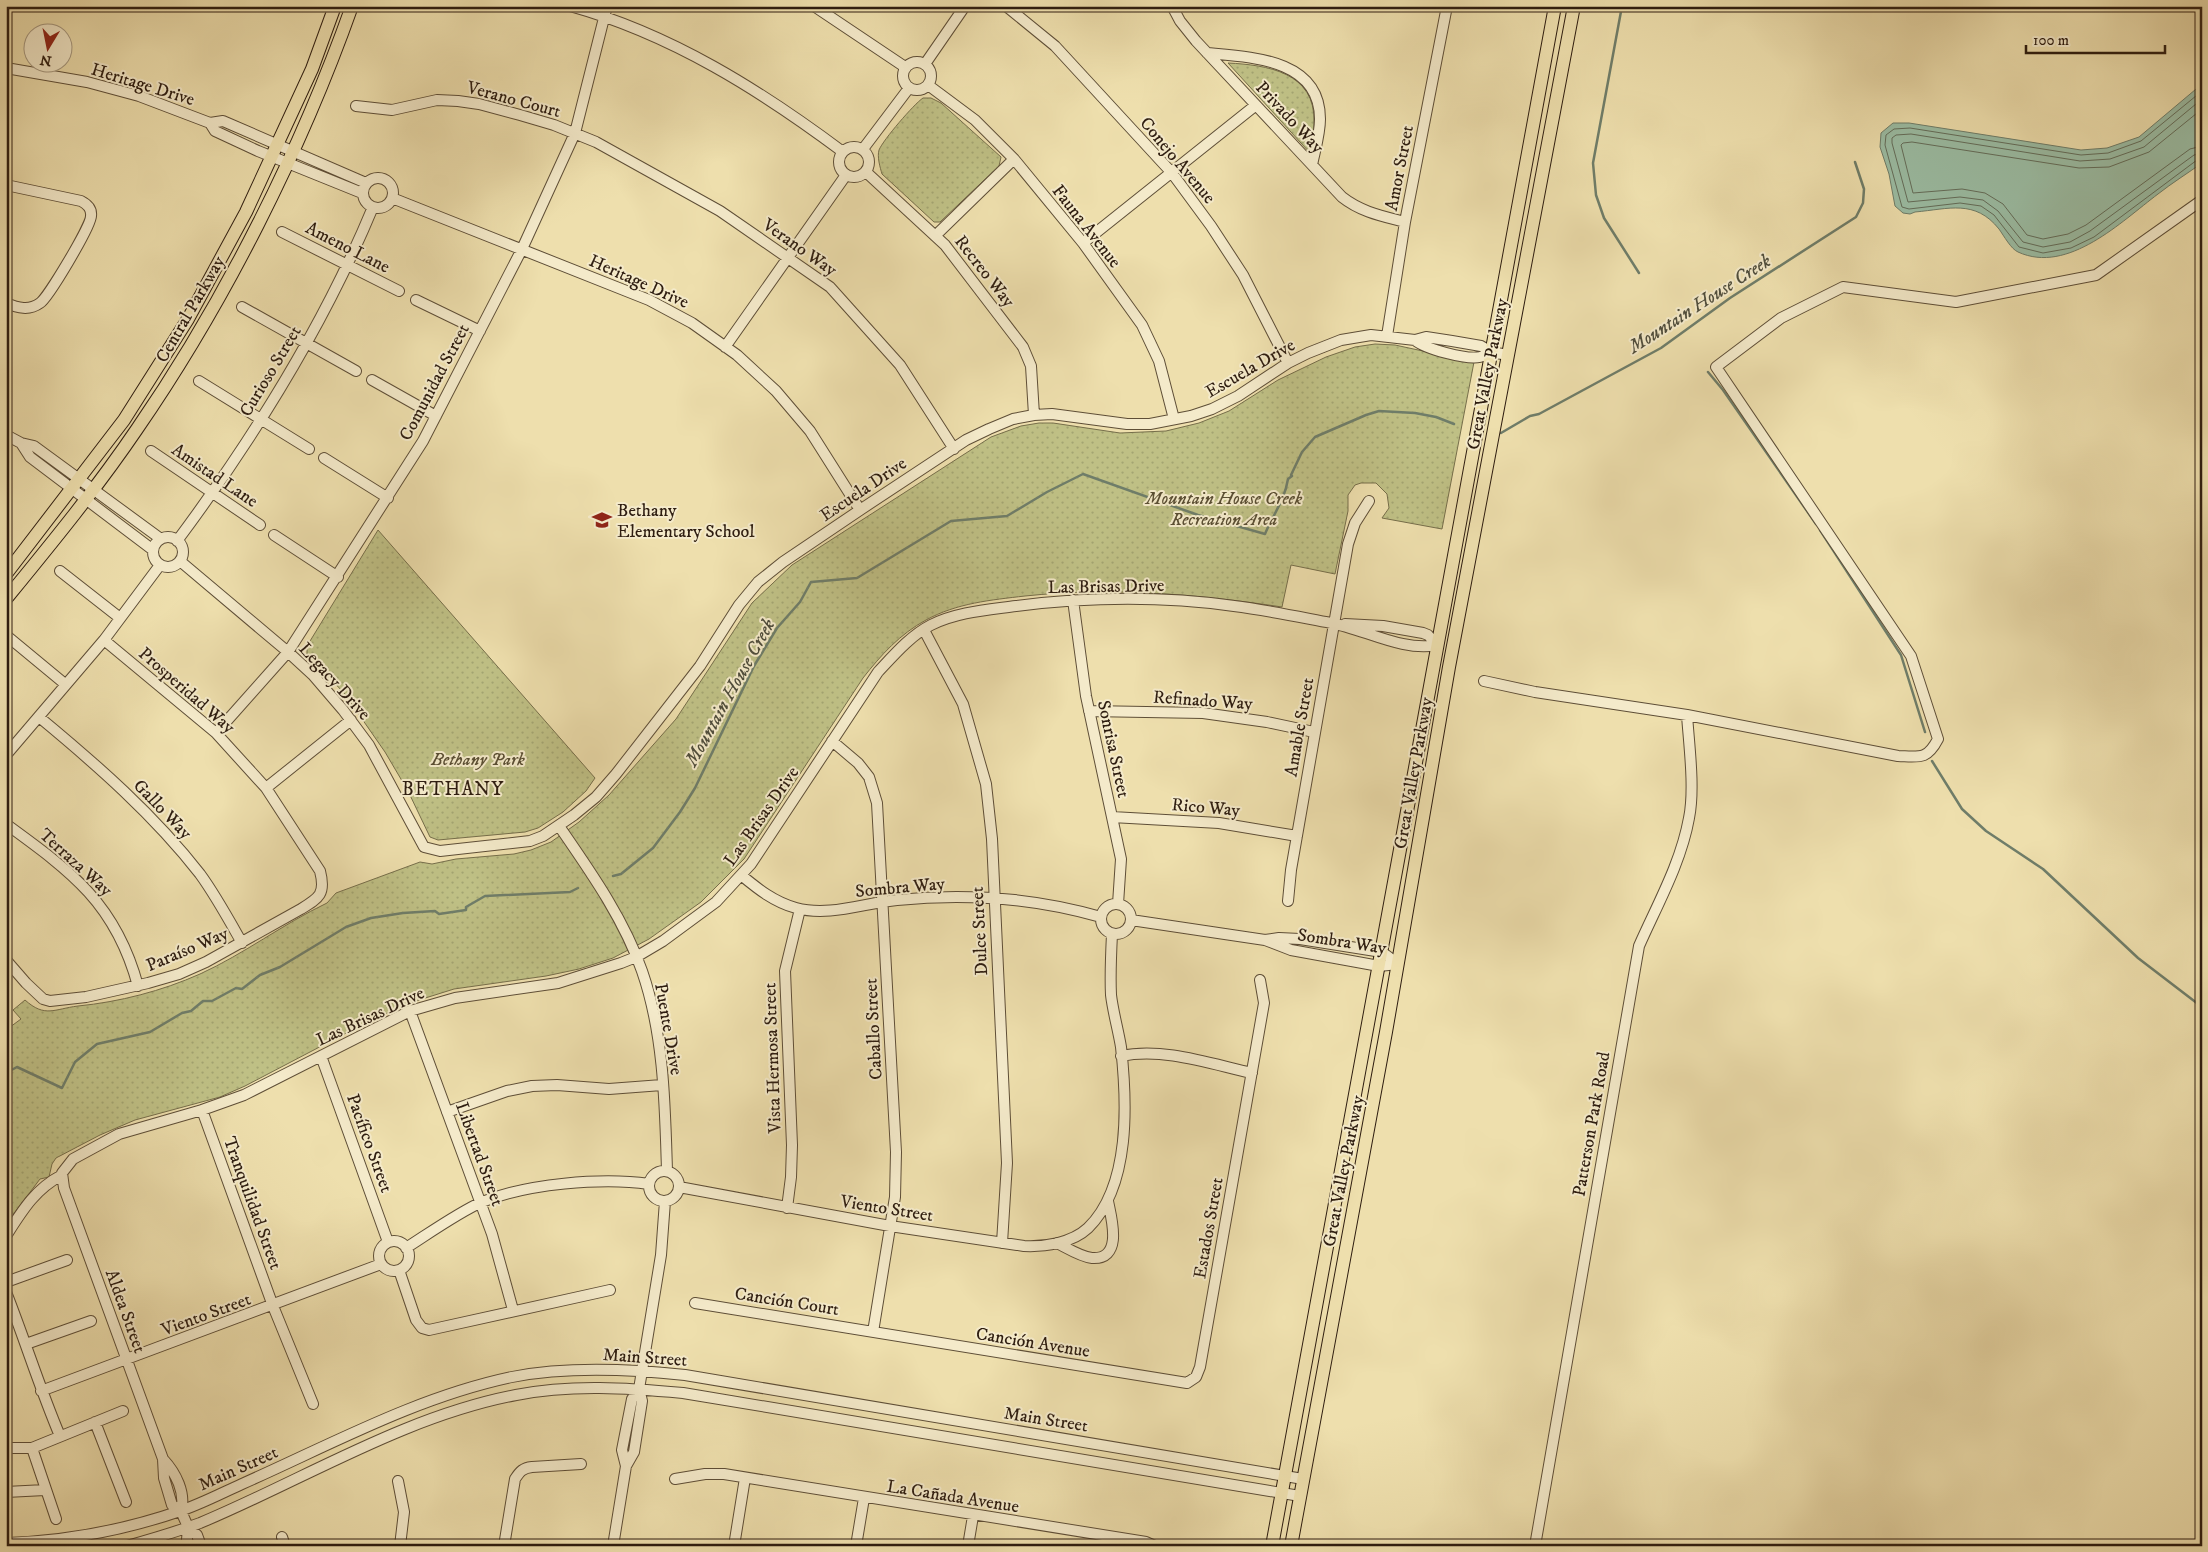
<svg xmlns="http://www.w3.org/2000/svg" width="2208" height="1552" font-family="'IM FELL DW Pica',serif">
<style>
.green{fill:url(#green-dots);stroke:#766e4a}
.water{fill:#9bbda4;stroke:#6f7d69}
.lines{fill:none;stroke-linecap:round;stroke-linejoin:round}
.shore{stroke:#646d5a;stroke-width:1}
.stream{stroke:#6f7d69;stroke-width:2.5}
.minor-casing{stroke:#5e4e37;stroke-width:12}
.major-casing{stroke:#2e1d10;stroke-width:14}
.minor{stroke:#f4eaca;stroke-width:10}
.major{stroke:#eedfad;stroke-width:12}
.labels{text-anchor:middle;stroke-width:4;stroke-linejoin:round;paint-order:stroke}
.street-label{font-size:18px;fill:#2e1d10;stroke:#f4eaca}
.park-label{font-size:18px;font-style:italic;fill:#5a4e33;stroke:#f4eaca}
.poi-label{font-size:18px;fill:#2e1d10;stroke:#f4eaca;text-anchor:start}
.water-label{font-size:19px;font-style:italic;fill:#4f4d3c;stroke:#f4eaca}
.neighbourhood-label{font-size:19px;letter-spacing:1px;fill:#2e1d10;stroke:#f4eaca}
</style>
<defs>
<pattern id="green-dots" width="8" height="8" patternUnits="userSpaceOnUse" patternTransform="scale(1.25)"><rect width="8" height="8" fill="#bfc085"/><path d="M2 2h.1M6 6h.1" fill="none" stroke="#a4a572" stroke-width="1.8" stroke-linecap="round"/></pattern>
</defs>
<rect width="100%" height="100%" fill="#eedfad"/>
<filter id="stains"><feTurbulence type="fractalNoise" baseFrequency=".004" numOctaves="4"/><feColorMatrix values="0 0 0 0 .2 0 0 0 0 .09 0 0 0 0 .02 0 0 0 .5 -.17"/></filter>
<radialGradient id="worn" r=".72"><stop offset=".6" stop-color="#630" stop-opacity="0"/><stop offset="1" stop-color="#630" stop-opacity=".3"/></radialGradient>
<path class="green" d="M1228,63C1267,65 1316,72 1314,123C1314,133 1312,144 1311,154Z
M923,98H931L941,103L1001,157L999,166L940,222H934L882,174C880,167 877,157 879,150C883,140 914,104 923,98Z
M1375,344L1395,345L1474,362L1442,529L1382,518L1389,508L1387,494L1376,483H1361L1355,485L1348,495V511L1335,574L1291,565L1282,607C1196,594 1111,587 1025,596C991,600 957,603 926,620C900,634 881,655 863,678L744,859L701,902L649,939L613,958L579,969L546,976L454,989L419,1000L373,1019L245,1086L220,1097L135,1120L100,1135L56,1158L52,1164L49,1177L40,1179L6,1224V1030L21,1019L13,1010L25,1000C45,1018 54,1009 78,1006C119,1002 162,991 200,974C244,954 283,924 327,903L336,893L420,862L432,864L456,859L514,854L531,850L551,842L579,822L609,795L676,719L752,603L792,565L991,437L1021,426L1039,423H1053L1120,433L1166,431L1199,423L1229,411L1278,380L1326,357L1355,347Z
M378,530L595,778L586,791L563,812L538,828L525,832L438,840L430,837L408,791L385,752L344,693L307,654V646Z"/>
<path class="water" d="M2202,84V163C2188,173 2172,183 2158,194C2122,221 2068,275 2018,252C2011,249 2004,236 1999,229C1975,199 1949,209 1915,212L1910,214L1903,213L1895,206L1889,174L1880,147L1881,133L1893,123H1909L2081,150L2107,148L2139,137Z"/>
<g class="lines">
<path class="shore" d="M2202,91L2141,141L2108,153L2081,155L1910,128L1894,129L1886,135L1885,145L1902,207L1909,209L1960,203L1981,206L1994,215L2019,247L2043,253L2071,248L2094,237L2197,160L2202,159
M2202,99L2144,147L2110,159L2080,161L1911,134L1896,135L1892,138V143L1908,202L1960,197L1983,200L1998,211L2023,242L2043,247L2070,242L2090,231L2194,155L2202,153
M2202,109L2149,152L2109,167L2079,168L1912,142L1903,143L1901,145L1913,193L1962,189L1985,193L2003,204L2027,235L2043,239L2068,234L2086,225L2190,149L2202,146"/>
<path class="stream" d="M1622,6L1593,163L1596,195L1604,218L1639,273
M1708,372L1723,390L1816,524
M1501,433L1530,416L1539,414L1661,348L1730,298L1856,217L1863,203L1864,189L1855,162
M1820,530L1901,655L1925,732
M1932,761L1962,809L1986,831L2043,869L2138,958L2202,1007
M613,876L621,874L653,848L680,812L695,788L754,666L777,628L800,602L811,582L857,578L951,521L1007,516L1047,492L1083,474L1198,515L1265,534C1273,515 1285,499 1288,479L1292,476L1291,475L1302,452L1315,437L1366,415L1379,411L1415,413L1436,417L1454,424
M6,1073L17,1067L62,1088L75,1062L97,1044L150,1032L182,1013L191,1011L203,1001H212L236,988L242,989L260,975L280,967L346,927L371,918L403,913L435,911L439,914L466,910V907L485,896L570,892L578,888"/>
<defs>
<path id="minor" d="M570,6C671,34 760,90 843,152
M814,6L905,67
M1006,6L1055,46L1172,173L1211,226L1243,275L1288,363
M1172,6L1180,21L1196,41L1342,197C1361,212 1382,216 1405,222
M1207,53C1251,57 1320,59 1320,119C1320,134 1315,150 1312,165
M903 76a14 14 0 1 1 28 0a14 14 0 1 1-28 0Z
M925,64L965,6
M6,68L87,82L139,96L210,123L223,121L366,183
M928,85L975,120L1014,159L1083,243L1142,325L1159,361L1174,419
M356,106L392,110L437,100L458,101L479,104L520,115L554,125L596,142L720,211L830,287L900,365L954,449
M210,123L215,131L258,151L362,193
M839 162a15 15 0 1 1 30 0a15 15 0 1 1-30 0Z
M863,149L909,88
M866,172L945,245L1023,347L1031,366L1034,415
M363 193a15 15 0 1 1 30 0a15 15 0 1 1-30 0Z
M6,185L81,201C87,204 92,208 91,216C91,226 48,298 40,303C29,311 18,308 6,303
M392,198L649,300L692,323L737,355L776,391L810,431L860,510
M282,232L399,291
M935,236L1014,159
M1083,243L1256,105
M416,300L480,331
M242,307L356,371
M1387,336L1405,222L1447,6
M1415,340C1425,349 1467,360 1480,357C1484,356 1488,354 1491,352
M725,347L846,175
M372,380L436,416
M199,381L309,449
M6,435L21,443L34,446L161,539
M21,443L30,457L153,550
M151,451L260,525
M324,458L388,498
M274,535L338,577
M153 552a15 15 0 1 1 30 0a15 15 0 1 1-30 0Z
M177,541C253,439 324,325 373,207
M180,561L288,652L313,675L343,710L369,745L424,847L440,851L530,841L543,836L574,815L596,797L616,774L700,666L739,605L758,582L783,562L860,510L966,440L989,429L1013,419L1034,415L1052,414L1127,424H1150L1191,416L1212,409L1238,396L1288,363L1308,353L1341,340L1371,335L1415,340L1426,337L1452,341L1481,346L1491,352L1508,355
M60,571L120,618
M1073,600L1086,696L1121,859L1118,904
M1345,624L1383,626L1423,633L1428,635L1437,645
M924,630L963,704L986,784L992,839L1007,1163L1002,1243
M7,636L65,684
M1484,681L1535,692L1687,715L1898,756C1920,757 1927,760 1938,739L1911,656L1716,367L1781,318L1843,287L1956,302L2096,275L2202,200
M1089,711L1203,713L1267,722L1314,732
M39,717C97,765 154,815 200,874C216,896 229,920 242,943
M216,733L288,652L423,441L522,249L575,133L607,6
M832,741L858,763L869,777L877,803L896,1152L895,1197L873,1332
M6,755L104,640L160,565
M266,788L351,720
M1112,817L1219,823L1297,836
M6,824C72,872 116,904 138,986
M559,826C590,871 624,919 642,971C664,1034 665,1105 667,1171
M741,875C758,889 774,902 796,908C829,917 864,903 897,900C965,893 1035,898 1101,917
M1288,901L1291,870L1348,544L1355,523L1369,501
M1101 919a15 15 0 1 1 30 0a15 15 0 1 1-30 0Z
M1131,920L1265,940L1291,950L1379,966L1398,964
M1265,940L1279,938L1300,939L1382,952L1398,964
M6,960L26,983L43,999L50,1001L86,997L148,983L179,974L206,962L301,909C319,898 326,894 320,871L266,788L216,733L104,640
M410,1011L492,1234L513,1310
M321,1056L388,1242
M1121,1056C1163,1047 1211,1064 1252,1073
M202,1110L273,1306L313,1404
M447,1112L507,1091L532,1086L557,1085L609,1089L662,1085
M649 1186a15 15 0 1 1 30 0a15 15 0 1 1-30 0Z
M679,1187L890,1226L1024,1246C1045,1247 1072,1243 1088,1228C1131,1186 1127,1102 1121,1047C1118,1029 1113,1012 1111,995C1110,975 1111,954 1112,934
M787,1208L791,1177L792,1145L785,971L800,909
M6,1236C22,1211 35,1189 62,1175
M379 1256a15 15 0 1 1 30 0a15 15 0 1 1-30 0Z
M1057,1243C1067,1248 1081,1257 1092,1258C1124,1260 1111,1217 1108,1201
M406,1248C428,1234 459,1212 482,1202C526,1184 602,1177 649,1184
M399,1270L416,1320L422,1328L429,1330L610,1290
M6,1282L67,1260
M6,1292C25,1340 40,1389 60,1436
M695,1303L1187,1383L1196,1377L1200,1367L1264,1003L1260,980
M26,1344L91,1321
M41,1391L381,1264
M95,1422L126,1502
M6,1448H32L123,1411
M32,1448L56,1519
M163,1459L164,1478L172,1505L181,1511L188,1527L197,1535L201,1546
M626,1466L622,1450L632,1399L639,1389
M675,1479L705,1474H724L1146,1542L1155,1546
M398,1481L404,1512L400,1546
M6,1492L45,1490
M181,1511C186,1493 176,1473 163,1459L64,1188L62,1173L73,1159L119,1134L202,1110L244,1095L410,1011L455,998L558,983L621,963L636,957L663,941L716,902L751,864L878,672C893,656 911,635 931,625C957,612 987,610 1016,606C1088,597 1162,596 1234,606C1266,610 1299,617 1331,623C1364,629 1403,652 1437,645
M188,1527L187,1540L188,1546
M282,1537L285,1546
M6,1543C67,1541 122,1531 180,1511C201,1504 222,1493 242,1484C330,1445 417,1397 512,1377C568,1366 629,1369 685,1375L1303,1479
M127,1546C152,1539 176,1532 200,1523C303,1480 405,1416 516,1395C571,1384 628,1388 683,1393L1300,1496
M504,1546L515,1479C520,1471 523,1468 532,1467L581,1464
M613,1546L626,1466L634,1452L642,1401L639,1389L661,1255L665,1201
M734,1546L745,1478
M856,1546L864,1498
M968,1546L973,1516
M1535,1546L1639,946C1657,905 1681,863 1689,818C1695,789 1689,745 1687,715"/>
<path id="major" d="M6,574L124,420L188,319L246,212L312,69L335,6
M6,599C51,544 97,488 137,429C224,303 301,150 352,6
M1272,1546L1555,6
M1291,1546L1386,1032L1449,667L1574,6"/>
</defs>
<use href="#minor" class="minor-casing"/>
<use href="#major" class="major-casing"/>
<use href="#minor" class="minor"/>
<use href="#major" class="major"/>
</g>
<defs>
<symbol id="school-bare" viewBox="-9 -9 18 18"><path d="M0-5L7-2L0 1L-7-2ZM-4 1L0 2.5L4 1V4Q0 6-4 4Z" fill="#8f2418" stroke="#f4eaca" stroke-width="2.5" paint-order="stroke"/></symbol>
</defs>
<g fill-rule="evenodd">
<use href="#school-bare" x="588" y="506" width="28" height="28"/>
</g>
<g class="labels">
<g class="street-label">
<text transform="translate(143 84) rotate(17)" y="6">Heritage Drive</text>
<text transform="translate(514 99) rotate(15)" y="6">Verano Court</text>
<text transform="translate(1290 117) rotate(47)" y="6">Privado Way</text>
<text transform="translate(1178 160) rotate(50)" y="6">Conejo Avenue</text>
<text transform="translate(1399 168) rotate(-79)" y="6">Amor Street</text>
<text transform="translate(1087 226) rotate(52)" y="6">Fauna Avenue</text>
<text transform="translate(348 247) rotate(27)" y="6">Ameno Lane</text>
<text transform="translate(800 247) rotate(35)" y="6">Verano Way</text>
<text transform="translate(985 271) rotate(52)" y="6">Recreo Way</text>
<text transform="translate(639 281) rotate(24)" y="6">Heritage Drive</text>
<text transform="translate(190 309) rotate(-60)" y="6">Central Parkway</text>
<text transform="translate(1250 368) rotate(-30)" y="6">Escuela Drive</text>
<text transform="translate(270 371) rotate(-59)" y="6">Curioso Street</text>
<text transform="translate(1487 374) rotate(-79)" y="6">Great Valley Parkway</text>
<text transform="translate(434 382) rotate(-62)" y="6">Comunidad Street</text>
<text transform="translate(215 475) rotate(34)" y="6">Amistad Lane</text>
<text transform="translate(863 489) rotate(-34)" y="6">Escuela Drive</text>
<text transform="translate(1106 586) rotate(-1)" y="6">Las Brisas Drive</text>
<text transform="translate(335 681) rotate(48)" y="6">Legacy Drive</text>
<text transform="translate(187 690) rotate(41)" y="6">Prosperidad Way</text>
<text transform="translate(1203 700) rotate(4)" y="6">Refinado Way</text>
<text transform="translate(1299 727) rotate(-80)" y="6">Amable Street</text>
<text transform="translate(1114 749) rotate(78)" y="6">Sonrisa Street</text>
<text transform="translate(1413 773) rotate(-80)" y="6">Great Valley Parkway</text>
<text transform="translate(1206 807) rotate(5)" y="6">Rico Way</text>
<text transform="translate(163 809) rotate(46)" y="6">Gallo Way</text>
<text transform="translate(761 816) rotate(-55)" y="6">Las Brisas Drive</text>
<text transform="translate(76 862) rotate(42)" y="6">Terraza Way</text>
<text transform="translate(900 887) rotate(-5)" y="6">Sombra Way</text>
<text transform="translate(979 931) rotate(-93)" y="6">Dulce Street</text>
<text transform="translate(1342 941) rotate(9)" y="6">Sombra Way</text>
<text transform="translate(187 949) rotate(-23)" y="6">Paraíso Way</text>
<text transform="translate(370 1016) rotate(-25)" y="6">Las Brisas Drive</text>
<text transform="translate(669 1029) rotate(80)" y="6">Puente Drive</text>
<text transform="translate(873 1029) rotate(-93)" y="6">Caballo Street</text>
<text transform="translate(772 1058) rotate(-92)" y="6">Vista Hermosa Street</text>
<text transform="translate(1591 1124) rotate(-80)" y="6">Patterson Park Road</text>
<text transform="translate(370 1143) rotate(70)" y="6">Pacífico Street</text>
<text transform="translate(480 1154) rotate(70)" y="6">Libertad Street</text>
<text transform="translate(1343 1171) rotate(-79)" y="6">Great Valley Parkway</text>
<text transform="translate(253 1203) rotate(70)" y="6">Tranquilidad Street</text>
<text transform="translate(887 1208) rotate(9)" y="6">Viento Street</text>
<text transform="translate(1208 1228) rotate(-80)" y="6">Estados Street</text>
<text transform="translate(787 1301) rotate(9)" y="6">Canción Court</text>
<text transform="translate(126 1311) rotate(70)" y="6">Aldea Street</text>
<text transform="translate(206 1314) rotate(-20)" y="6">Viento Street</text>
<text transform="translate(1033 1342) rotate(9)" y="6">Canción Avenue</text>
<text transform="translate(645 1357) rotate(4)" y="6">Main Street</text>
<text transform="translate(1046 1419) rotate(9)" y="6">Main Street</text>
<text transform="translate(238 1468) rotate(-24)" y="6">Main Street</text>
<text transform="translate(953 1496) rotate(9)" y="6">La Cañada Avenue</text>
</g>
<g class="park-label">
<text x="1224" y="504">Mountain House Creek<tspan x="1224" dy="21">Recreation Area</tspan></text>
<text x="478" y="765">Bethany Park</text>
</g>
<g class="poi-label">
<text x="617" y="516">Bethany<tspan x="617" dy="21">Elementary School</tspan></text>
</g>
<g class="water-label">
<text transform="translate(1699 303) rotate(-33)" y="7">Mountain House Creek</text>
<text transform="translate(729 692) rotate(-61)" y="7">Mountain House Creek</text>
</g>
<g class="neighbourhood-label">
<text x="453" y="795">BETHANY</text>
</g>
</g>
<rect width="2208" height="1552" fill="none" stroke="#eedfad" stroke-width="25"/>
<rect x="8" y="8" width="2193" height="1537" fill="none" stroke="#2e1d10" stroke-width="2.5"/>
<rect x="12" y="12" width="2183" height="1527" fill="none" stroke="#2e1d10"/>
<g transform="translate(48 48) rotate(190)"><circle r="24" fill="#f4eaca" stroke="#a59880"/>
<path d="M0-4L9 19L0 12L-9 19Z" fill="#8f2418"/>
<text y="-8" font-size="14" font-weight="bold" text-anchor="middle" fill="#2e1d10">N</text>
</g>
<path d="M2026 45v8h139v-8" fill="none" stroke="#2e1d10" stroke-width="2.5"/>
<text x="2033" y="45" font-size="15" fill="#2e1d10" stroke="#f4eaca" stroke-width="4" paint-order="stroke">100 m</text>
<rect width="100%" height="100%" filter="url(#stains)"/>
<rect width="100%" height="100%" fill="url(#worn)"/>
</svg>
